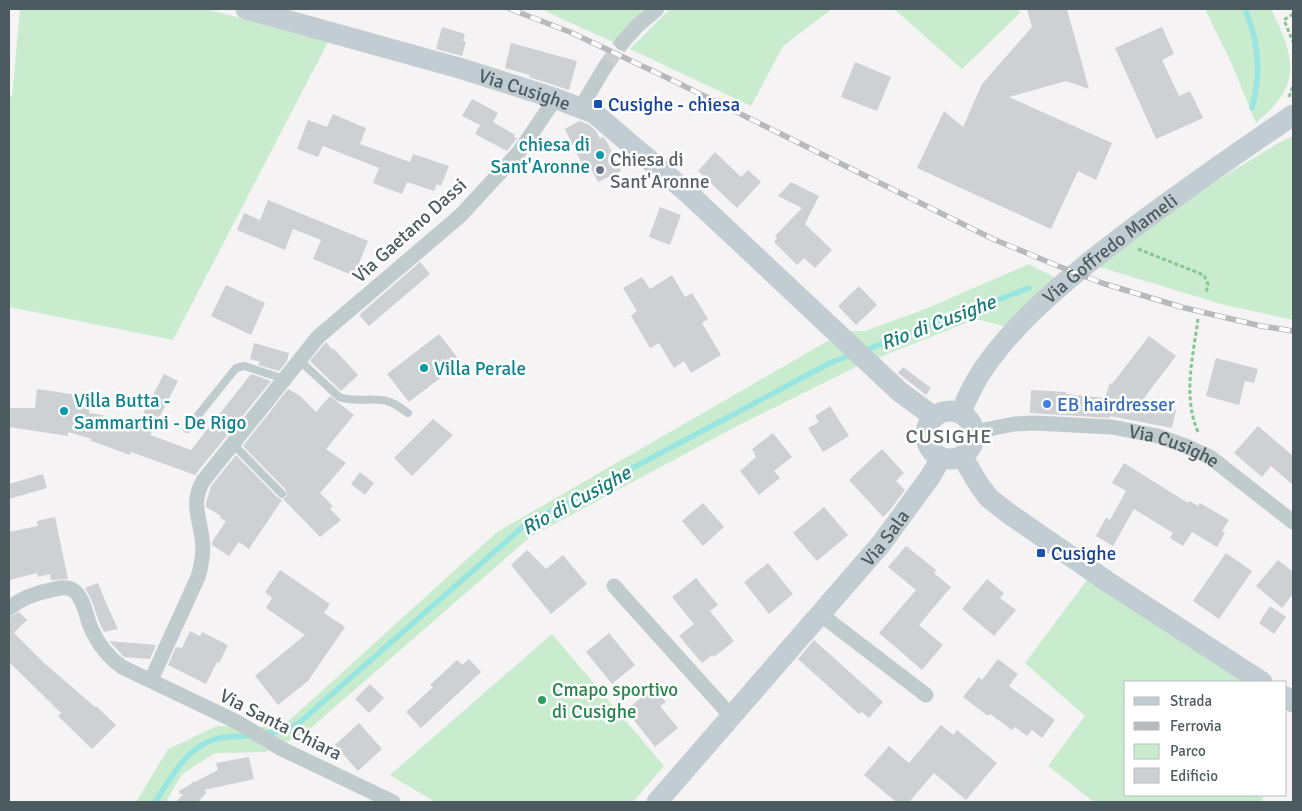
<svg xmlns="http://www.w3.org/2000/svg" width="1302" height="811" font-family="Signika,sans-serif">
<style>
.green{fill:#c8eccd}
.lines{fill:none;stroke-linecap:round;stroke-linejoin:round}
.stream{stroke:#99e5e2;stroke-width:5.5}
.building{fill:#ced1d4}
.street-tunnel{stroke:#cbcdcf;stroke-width:15;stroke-dasharray:15 8;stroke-linecap:butt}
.path{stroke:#83c794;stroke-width:3;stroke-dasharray:4 2.5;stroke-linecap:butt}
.lane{stroke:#c0cbcd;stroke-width:8}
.street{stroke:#c0cbcd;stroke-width:15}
.secondary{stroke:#c1cdd2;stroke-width:21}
.rail-casing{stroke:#b6babc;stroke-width:5.5}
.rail{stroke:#fff;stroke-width:4;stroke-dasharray:11;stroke-linecap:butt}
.transit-dot{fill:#1a4fb4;stroke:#fff;stroke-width:2}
.culture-dot{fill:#0f9aa8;stroke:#fff;stroke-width:2}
.worship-dot{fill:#6b7280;stroke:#fff;stroke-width:2}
.shop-dot{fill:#3f7fe0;stroke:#fff;stroke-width:2}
.leisure-dot{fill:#2e9e5b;stroke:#fff;stroke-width:2}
.labels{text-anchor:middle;stroke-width:5;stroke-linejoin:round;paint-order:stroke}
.street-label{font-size:19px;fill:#4c5b5f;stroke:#fff}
.transit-label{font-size:19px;fill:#164399;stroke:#fff;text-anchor:start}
.culture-label{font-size:19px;fill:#0d838f;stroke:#fff;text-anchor:start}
.worship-label{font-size:19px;fill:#5b616d;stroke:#fff;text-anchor:start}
.shop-label{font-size:19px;fill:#366cbe;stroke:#fff;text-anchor:start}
.leisure-label{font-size:19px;fill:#27864d;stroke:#fff;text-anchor:start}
.water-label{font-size:20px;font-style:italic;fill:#197e7a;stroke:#fff}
.neighbourhood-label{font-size:20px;letter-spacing:1px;fill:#606567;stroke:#fff}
</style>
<rect width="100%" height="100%" fill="#f5f3f4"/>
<path class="green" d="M20,9H207L328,42L173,340L9,307V96L12,97Z
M541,9H649L615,43Z
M670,9H832L783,46L751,106L630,49Z
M894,9H1019L1020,13L962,69Z
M1205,9H1271C1296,60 1302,84 1256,123L1231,62Z
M1293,136V320L1221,304L1083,262L1277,144Z
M1029,264L1073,287L1023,331L976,319L862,364L737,426L530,537L305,733L265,752L215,753L182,774L166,802H136L168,749L217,726L282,727L497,532L845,331H865L928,308Z
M1096,568L1259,682H1126V795H1264L1261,802H1094L1048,766L1085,716L1025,663Z
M552,634L664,766L633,802H435L390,775Z"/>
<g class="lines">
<path class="stream" d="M1245,9C1259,41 1261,75 1252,108
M863,351L1029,288
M262,734L287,730L299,723L525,525L832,362L852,355
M155,802C172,777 186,746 219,738C230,736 242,737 253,735"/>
</g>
<path class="building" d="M1027,9H1067L1089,89L1066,81L1009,97L1112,143L1096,180L1078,171L1051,229L917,168L944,111L963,127L982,84L1032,27Z
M442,27L465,34L463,41L466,42L462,56L436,49Z
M1162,27L1174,54L1162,60L1179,96L1190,91L1203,118L1156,139L1115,48Z
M511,43L577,61L569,90L529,77L530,75L505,68Z
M855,62L891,77L877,111L841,97Z
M472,99L498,113L493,122L515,135L514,137L517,138L507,151L475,134L480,125L462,116Z
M333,114L366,128L360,144L410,162L413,154L449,166L441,186L437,184L434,191L407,182L402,194L373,183L379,168L323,146L318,157L297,149L308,120L327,127Z
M579,121L588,124L596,131L600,139L603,137L606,140L621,171L598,182L588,163L583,166L565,129Z
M715,152L741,177L748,170L761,182L737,208L698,171Z
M791,182L819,196L805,224L832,250L815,268L804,258L797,265L774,242L777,238L775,236L802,208L778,196Z
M268,200L368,241L354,276L313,259L321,240L293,229L285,250L237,230L244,213L260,220Z
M660,207L681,215L670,245L649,237Z
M420,262L430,274L369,326L359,315Z
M672,275L685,297L692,293L708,319L702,323L721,355L691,373L684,361L674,368L659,343L650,348L631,316L637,311L623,288L642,277L650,289Z
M226,285L265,303L251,335L211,316Z
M859,286L877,305L856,325L838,306Z
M439,334L461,362L409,402L387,374Z
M1149,336L1176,356L1144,398L1166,403L1165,408L1176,410L1172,428L1110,416V418L1030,413L1031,390L1066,392V394L1105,398L1110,383L1112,384Z
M326,342L333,350L334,349L358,375L341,391L310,361Z
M254,343L289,353L287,361L279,371L258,365L260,362L250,359Z
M1216,358L1258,369L1254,383L1245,381L1239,405L1206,396Z
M903,367L931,388L926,395L898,373Z
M164,374L178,381L150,435L191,450L251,374L271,381L195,475L131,452L130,455L89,440L92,439L68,432V436L9,427V408H35L37,389L91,397L89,413L103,415V418L135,429Z
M288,389L299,395L316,412L330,396L354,415L326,449L346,463L320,493L333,506L330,509L341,520L320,537L283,499L287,496L286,490L243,446Z
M830,406L849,436L823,452L808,428L819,422L815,416Z
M433,419L453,435L412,476L394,458Z
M1258,426L1293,456V485L1271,466L1262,477L1234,453Z
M773,433L792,457L774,471L780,478L759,495L740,471L756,457L752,449Z
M882,449L904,473L896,481L905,490L890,510L883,517L849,480Z
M236,455L278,498L282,500L249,549L239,542L229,556L212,545V542L226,521L220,518L221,516L206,507V503L211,486Z
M1124,463L1188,503L1190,501L1198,506L1200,503L1229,520L1222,531L1225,533L1217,547L1192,532L1183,546L1170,538L1173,533L1134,509L1113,546L1096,536L1106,518L1110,520L1126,491L1112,483Z
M360,472L374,483L365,495L351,484Z
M43,474L47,488L9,499V484Z
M703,503L724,527L703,546L682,521Z
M824,507L848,535L817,561L793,533Z
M55,517L68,579L51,580L50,574L38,577L37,573L9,580V532L38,526L37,521Z
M906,546L936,570L934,573L951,587L919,625L943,645L922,670L879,633L916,590L888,567Z
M527,550L546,569L563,555L587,584L551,614L511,565Z
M1226,553L1252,571L1219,619L1193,601Z
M1278,560L1293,572V594L1282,608L1256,586Z
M768,563L793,594L769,614L744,582Z
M280,570L330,604L324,613L345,627L308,681L278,705L255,676L305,635L266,608L272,598L265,592Z
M696,578L718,605L710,611L734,641L714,657L712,655L702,663L679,636L694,624L672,597Z
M987,579L1004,593L1000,598L1016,610L994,636L962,609Z
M98,583L106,603L118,629L104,632L100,624L91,599L85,588Z
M1270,606L1286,617L1274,634L1259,623Z
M19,612L27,620L14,633L43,662L95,707L96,706L116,725L92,749L58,716L61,713L9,662V617Z
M190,631L200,636L202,632L228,645L219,663L217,662L206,684L168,665L176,647L182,648Z
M609,633L635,665L612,684L586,652Z
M814,640L883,702L869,718L862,712L859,714L798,659Z
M109,641L156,645L150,659L124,657Z
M469,659L481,672L421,728L406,712L433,687L430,685L457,660L462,665Z
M998,659L1018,674L1009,686L1055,720L1042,738L1032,730L1027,736L1015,727L1012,730L990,714L988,716L963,697L979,677L982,680Z
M370,684L384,698L369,713L355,699Z
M654,687L666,702L660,706L678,728L655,747L626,710Z
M359,723L382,749L358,771L335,745Z
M941,725L953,735L957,730L997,763L966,800L934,773L909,802H896L864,775L889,746L909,763Z
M249,757L254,779L204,790L207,792L198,802H176L183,794H180L179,791L191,784L194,781L195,782L218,770L216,763Z"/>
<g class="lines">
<path class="street-tunnel" d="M605,67L622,43"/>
<path class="path" d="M1293,14L1284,20L1293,42
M1289,97L1293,86
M1138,249L1204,275L1208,284L1206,293
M1198,319C1193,357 1182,398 1199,434"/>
<path class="lane" d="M299,360L339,397C355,403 371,397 387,401C395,403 401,408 408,413
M187,429L236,368L244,366L284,379
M233,444L282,494"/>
<g class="street">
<path d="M622,43L637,26L657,9"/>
<path d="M581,107L605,67"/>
<path id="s1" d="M974,432L1014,424L1035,423L1112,427L1158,436L1186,446L1210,457L1293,522"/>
<path d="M614,586L731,716"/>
<path d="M9,608C22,598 34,593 51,590C58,588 66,586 73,590C84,597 86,617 91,628C98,644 108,657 122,667L237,722L280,748L393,802"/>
<path d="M820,614L926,695"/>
<path d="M151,680L198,577C202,564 204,551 202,538C199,516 191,502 203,481L318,337L461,215L519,152L551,105L554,98"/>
</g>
<g class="secondary">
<path id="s2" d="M246,9L459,68L554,98L594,113L689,194L900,392L934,417"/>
<circle cx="950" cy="435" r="24"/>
<path id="s3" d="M961,414C985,338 1082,267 1144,220C1193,184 1243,149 1293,115"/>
<path d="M962,456L979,485L989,498L1008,513L1108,582L1262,682"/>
<path d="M1286,697L1293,702"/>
<path id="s4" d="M657,802L881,544L930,477L941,458"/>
</g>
<defs>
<path id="rail" d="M510,9L570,32L674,81L993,239L1058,266L1102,283L1181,307L1261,326L1293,331"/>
</defs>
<use href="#rail" class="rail-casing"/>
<use href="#rail" class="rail"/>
</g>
<g class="transit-dot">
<rect x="593" y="99" width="10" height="10" rx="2.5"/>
<rect x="1036" y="548" width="10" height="10" rx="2.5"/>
</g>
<g class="culture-dot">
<circle cx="600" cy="155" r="5"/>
<circle cx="424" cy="368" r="5"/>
<circle cx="64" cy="411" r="5"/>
</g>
<circle class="worship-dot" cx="600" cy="170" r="5"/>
<circle class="shop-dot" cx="1047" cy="404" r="5"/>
<circle class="leisure-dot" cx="542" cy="700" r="5"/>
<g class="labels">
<g class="street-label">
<text dy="7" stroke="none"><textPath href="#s2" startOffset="290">Via Cusighe</textPath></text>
<text transform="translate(409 230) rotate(-42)" y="7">Via Gaetano Dassi</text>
<text dy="7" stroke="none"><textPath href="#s3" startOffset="226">Via Goffredo Mameli</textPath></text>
<text dy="7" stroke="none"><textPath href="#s1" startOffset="204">Via Cusighe</textPath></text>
<text dy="7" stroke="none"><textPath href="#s4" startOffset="349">Via Sala</textPath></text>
<text transform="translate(281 724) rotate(27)" y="7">Via Santa Chiara</text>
</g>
<g class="transit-label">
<text x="608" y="111">Cusighe - chiesa</text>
<text x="1051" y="560">Cusighe</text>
</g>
<g class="culture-label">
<text x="590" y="151" text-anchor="end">chiesa di<tspan x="590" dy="22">Sant'Aronne</tspan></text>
<text x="434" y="375">Villa Perale</text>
<text x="74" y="407">Villa Butta -<tspan x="74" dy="22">Sammartini - De Rigo</tspan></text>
</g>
<g class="worship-label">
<text x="610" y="166">Chiesa di<tspan x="610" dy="22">Sant'Aronne</tspan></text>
</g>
<g class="shop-label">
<text x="1057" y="411">EB hairdresser</text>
</g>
<g class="leisure-label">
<text x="552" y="696">Cmapo sportivo<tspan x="552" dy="22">di Cusighe</tspan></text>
</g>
<g class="water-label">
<text transform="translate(938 322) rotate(-21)" y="7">Rio di Cusighe</text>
<text transform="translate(576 500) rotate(-29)" y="7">Rio di Cusighe</text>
</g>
<g class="neighbourhood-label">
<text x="949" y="443">CUSIGHE</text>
</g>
</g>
<rect width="1302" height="811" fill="none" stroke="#4c5b5f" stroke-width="20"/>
<rect x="1124" y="681" width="162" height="115" fill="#ffffff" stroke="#b7bdbf"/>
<rect x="1134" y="697" width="25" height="8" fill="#c1cdd2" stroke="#b7bdbf"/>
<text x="1170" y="706" font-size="15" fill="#4c5b5f">Strada</text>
<rect x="1134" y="722" width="25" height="8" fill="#b6babc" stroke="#b7bdbf"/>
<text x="1170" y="731" font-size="15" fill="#4c5b5f">Ferrovia</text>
<rect x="1134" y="744" width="25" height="15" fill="#c8eccd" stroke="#b7bdbf"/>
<text x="1170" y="756" font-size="15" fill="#4c5b5f">Parco</text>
<rect x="1134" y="768" width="25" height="15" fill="#ced1d4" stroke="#b7bdbf"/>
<text x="1170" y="781" font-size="15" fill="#4c5b5f">Edificio</text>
</svg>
